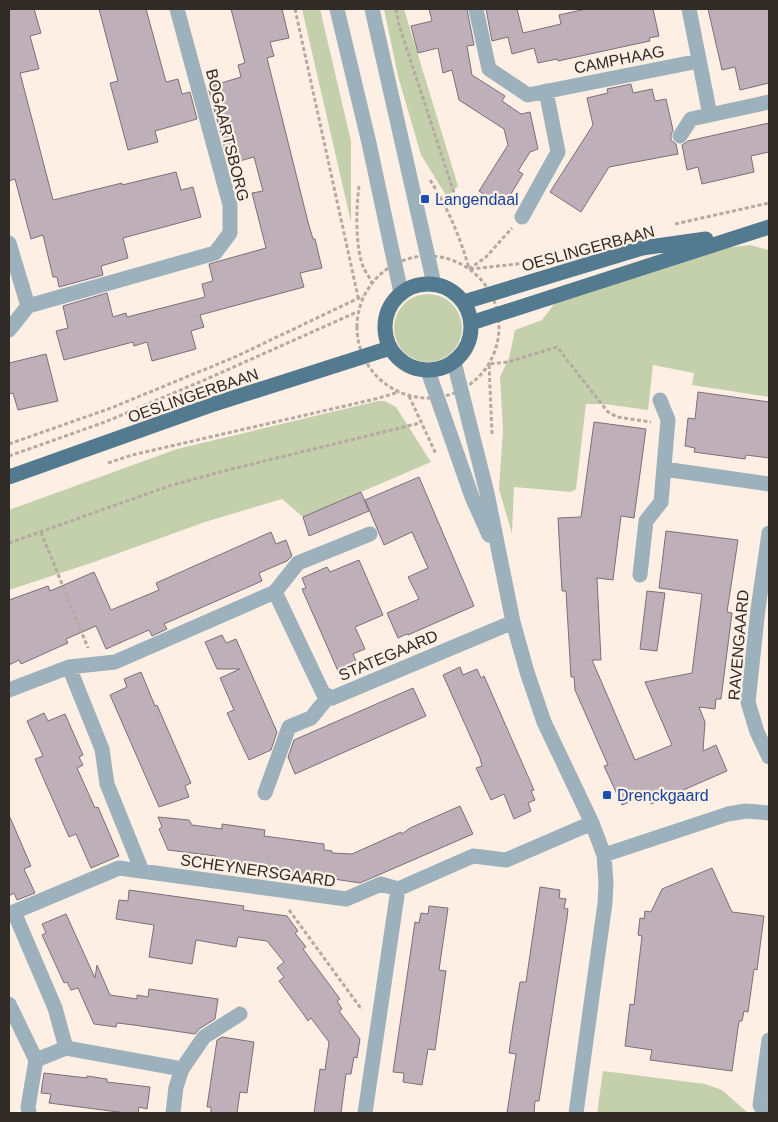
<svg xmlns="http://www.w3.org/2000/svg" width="778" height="1122" font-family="Arial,sans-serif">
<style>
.green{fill:#c4cfac}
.building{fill:#beafb9;stroke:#7c6f77}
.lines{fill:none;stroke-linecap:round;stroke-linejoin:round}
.path{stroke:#b5a9a1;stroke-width:3;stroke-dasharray:4 2.5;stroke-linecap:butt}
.minor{stroke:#9cb1bc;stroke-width:15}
.major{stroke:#537a8e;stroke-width:15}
.transit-dot{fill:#1a4fb4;stroke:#feefe5;stroke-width:2}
.labels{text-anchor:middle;stroke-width:4.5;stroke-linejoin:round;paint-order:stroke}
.street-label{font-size:16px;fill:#312b27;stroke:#feefe5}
.transit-label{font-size:16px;fill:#164399;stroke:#feefe5;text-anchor:start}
</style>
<rect width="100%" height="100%" fill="#feefe5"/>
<path class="green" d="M302,9H320L351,141V222Z
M384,9H404L458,186L447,197L421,155L398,76Z
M750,245L769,250V397L692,385L694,373L653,365L648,410L604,404H586L576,489L571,492L514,487L512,534L499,489L503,430L500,377L509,358L515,330L542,320L555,303L725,248Z
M394 328a34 34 0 1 1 68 0a34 34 0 1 1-68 0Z
M378,401H385L396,407L431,462L303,517L282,499L205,522L94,562L9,590V510L177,449Z
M603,1071L705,1084L722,1090L748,1113H597Z"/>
<path class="building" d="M9,9H34L41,33L30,36L39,69L20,73L53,200L122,183V185L176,172L181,190L193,187L201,217L123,238L128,258L101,266L103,275L59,287L57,277H53L43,235L31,239L15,179L9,181Z
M99,9H146L166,82L178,79L182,94L190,92L197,119L155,131L158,142L128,150L110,83L118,81Z
M231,9H282L289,38L270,42L274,56L267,58L308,222L313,239H315L322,268L300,273L304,287L200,315L204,327L191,331L196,349L152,361L147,342L134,346L133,342L64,360L56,331L68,328L63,306L107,293L113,317L126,313L127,317L205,297L202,284L213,281L209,264L266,248L252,193L263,191L254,157L229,164L208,87L241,77L238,65L245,63Z
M429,9H467L474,45L467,46L472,75L505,96L502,101L521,114L530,112L538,149L530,152L518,171L523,174L503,207L479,191L508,145L504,129L459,100L452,70L443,73L438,48L418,53L411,26L432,21Z
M486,9H517L523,33L561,24L559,15L586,9H653L659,36L649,38L650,41L631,45L558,61L557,59L538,63L534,48L512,54L508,37L492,41Z
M708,9H769V83L740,90L735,67L722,70Z
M631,84L633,93L652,89L655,101L666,99L673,130L671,135V140L676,144L678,154L609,167L581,212L550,192L593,125L587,98L608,93L607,89Z
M769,123V152L751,156L754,172L702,184L698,167L687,170L682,145L688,141Z
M46,354L58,401L18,410L13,393L9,394V363Z
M698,392L769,402V458L746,455L745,459L694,452L695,448L685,446L688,418L695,419Z
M594,422L646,429L634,518L621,516L613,580L597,578L601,660H592L635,760L672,745L645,682L692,673L702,594L659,588L666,531L738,540L727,612L732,613L721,699H716L715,709L699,707L705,722L703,751L716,745L727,771L651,804L647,794L622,805L604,766L608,765L575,690L574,677H571L566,591H562L558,518L581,517Z
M419,477L474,606L408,635L407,634L398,638L387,613L419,599L408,577L428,568L412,532L384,545L365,500Z
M361,492L369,511L309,536L303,517Z
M271,532L276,544L286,540L292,556L287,561L259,573L262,581L164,624L167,629L152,636L149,630L106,649L96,626L66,639L68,643L61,646L21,664L19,660L9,665V600L48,586L50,591L94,572L111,610L159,590L156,583Z
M359,560L383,615L355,627L365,649L353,654L357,663L338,671L302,589L306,588L302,578L327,567L330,572Z
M647,591L665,593L657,651L640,649Z
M222,635L226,643L236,639L277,732L271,750L249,760L227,713L234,710L220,678L240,669H217L205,642Z
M460,667L463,675L477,669L481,678L484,676L534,790L531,791L535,800L528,803L531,811L514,819L504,794L491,800L476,768L482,766L480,758L443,675Z
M141,672L155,706L157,705L191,783L185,786L189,797L159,807L110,695L127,687L124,679Z
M413,688L426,716L295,774L288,757L294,740Z
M44,713L48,721L65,714L83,755L79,757L83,765L77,768L95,808L98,807L119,856L91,868L76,834L69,837L35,759L43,756L27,721Z
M460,806L473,834L360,883L321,877V881L268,874V870L259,869V866L215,861L216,856L168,850L159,829L162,827L158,817L189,820L192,825L222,829V824L265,830L264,836L324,844V850L332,851V853L352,854L401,832L402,834L410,828Z
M9,815L31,866L24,869L35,893L17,900L14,893L9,896Z
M712,868L732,912L764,916L757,970L754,969L748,1012L744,1011L742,1021H739L732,1071L650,1060L652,1050L625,1046L630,1004L634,1005L638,970L642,936L638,935L640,918L644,919L645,911L651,912L662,889Z
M540,887L560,890L559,898L566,899L564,908L568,909L567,918L539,1101H535L534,1113H507L516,1054L509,1053L513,1025L520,982H526Z
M129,890L244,906L243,910L287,916L298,931L295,933L306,947L303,949L340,999L337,1001L342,1009L339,1011L360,1039L357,1058L354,1057L351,1074H346L341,1113H314L320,1069L325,1070L329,1042L311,1018L308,1021L304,1015L279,981L284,977L277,968L284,962L267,941L238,937L236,947L196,940L192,964L149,957L154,925L116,919L119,900L128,901Z
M429,906L448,908L439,970L446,971L435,1050L428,1049L422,1085L403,1082L404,1073L393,1072L415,922L419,923L421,913L428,914Z
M66,914L95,978L97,965L110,995L137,999V995L148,997L149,989L218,999L215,1019L199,1029L195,1034L134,1025L117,1023L116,1027L94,1024L78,988L71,990L67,982L64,983L42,935L46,933L42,924Z
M222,1037L254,1042L247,1093L240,1092L237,1113H211V1107H207L217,1040Z
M44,1073L87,1078V1076L107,1079V1082L150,1087L147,1109L139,1107L138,1113H126L49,1103L51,1094L41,1093Z"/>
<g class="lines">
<path class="path" d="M295,9L358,297
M396,9L399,25L455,196L444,202
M430,180C448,208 460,237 469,268
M359,186C356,209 355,248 364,269C367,274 370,278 372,283
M675,224L769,203
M357 327a71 71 0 1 1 142 0a71 71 0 1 1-142 0Z
M469,269L486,257L512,228
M470,269L517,264L543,257
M409,396L436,454
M492,434L489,364L508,362L557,347L608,412L617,417L651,422
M9,444L111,408L235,357L363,296
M9,456L105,422L209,378L357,312
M108,463L132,455L375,399L399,392
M41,532L88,648
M9,543L169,486L228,470L420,423
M289,910L362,1010"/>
<path class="minor" d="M337,9L369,143L401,293
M372,9L434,284
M476,9L489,69L528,95L699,61
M689,9L710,115
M680,136L691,119L769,102
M522,217L558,152L546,91
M9,243L28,306
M28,306L215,253L230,233V205L177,9
M9,330L28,306
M454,362L487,493L513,622L527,672L544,722L592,823L604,855L606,883L605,903L576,1113
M428,371L472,497L489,535
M664,469L769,484
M769,533L758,609L748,702L757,732L769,757
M640,575L646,521L661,502L668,420L660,400
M275,592L323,693L332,698L513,622
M69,667L102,749L107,784L142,871
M9,690L69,667L115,662L275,592L298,563L370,534
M265,793L289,727L311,718L329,696
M604,855L728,814L746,811L769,813
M14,912L55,1008L66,1048
M9,914L119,868L346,899L381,884L398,889L473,856L506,860L592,823
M9,1004L36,1060L28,1107L29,1113
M36,1060L66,1048L182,1069
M173,1113L176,1087L182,1069L204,1037L240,1014
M365,1113L398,889
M765,1113L760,1105L769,1040"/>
<path class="major" d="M385 327a43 43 0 1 1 86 0a43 43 0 1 1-86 0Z
M464,302L642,248L706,239
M471,323L769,227
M9,477L214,404L390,348"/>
</g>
<g class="transit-dot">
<rect x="420" y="194" width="10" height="10" rx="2.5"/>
<rect x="602" y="790" width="10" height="10" rx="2.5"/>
</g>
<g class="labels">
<g class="street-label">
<text transform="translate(619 59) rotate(-11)" y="6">CAMPHAAG</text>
<text transform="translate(228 135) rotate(76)" y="6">BOGAARTSBORG</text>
<text transform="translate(588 248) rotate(-15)" y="6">OESLINGERBAAN</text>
<text transform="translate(193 395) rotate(-19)" y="6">OESLINGERBAAN</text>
<text transform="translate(738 645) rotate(-85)" y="6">RAVENGAARD</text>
<text transform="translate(388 655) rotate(-23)" y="6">STATEGAARD</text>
<text transform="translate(258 870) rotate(8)" y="6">SCHEYNERSGAARD</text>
</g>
<g class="transit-label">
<text x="435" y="205">Langendaal</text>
<text x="617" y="801">Drenckgaard</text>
</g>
</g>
<rect width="778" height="1122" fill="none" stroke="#312b27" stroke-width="20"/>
</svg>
